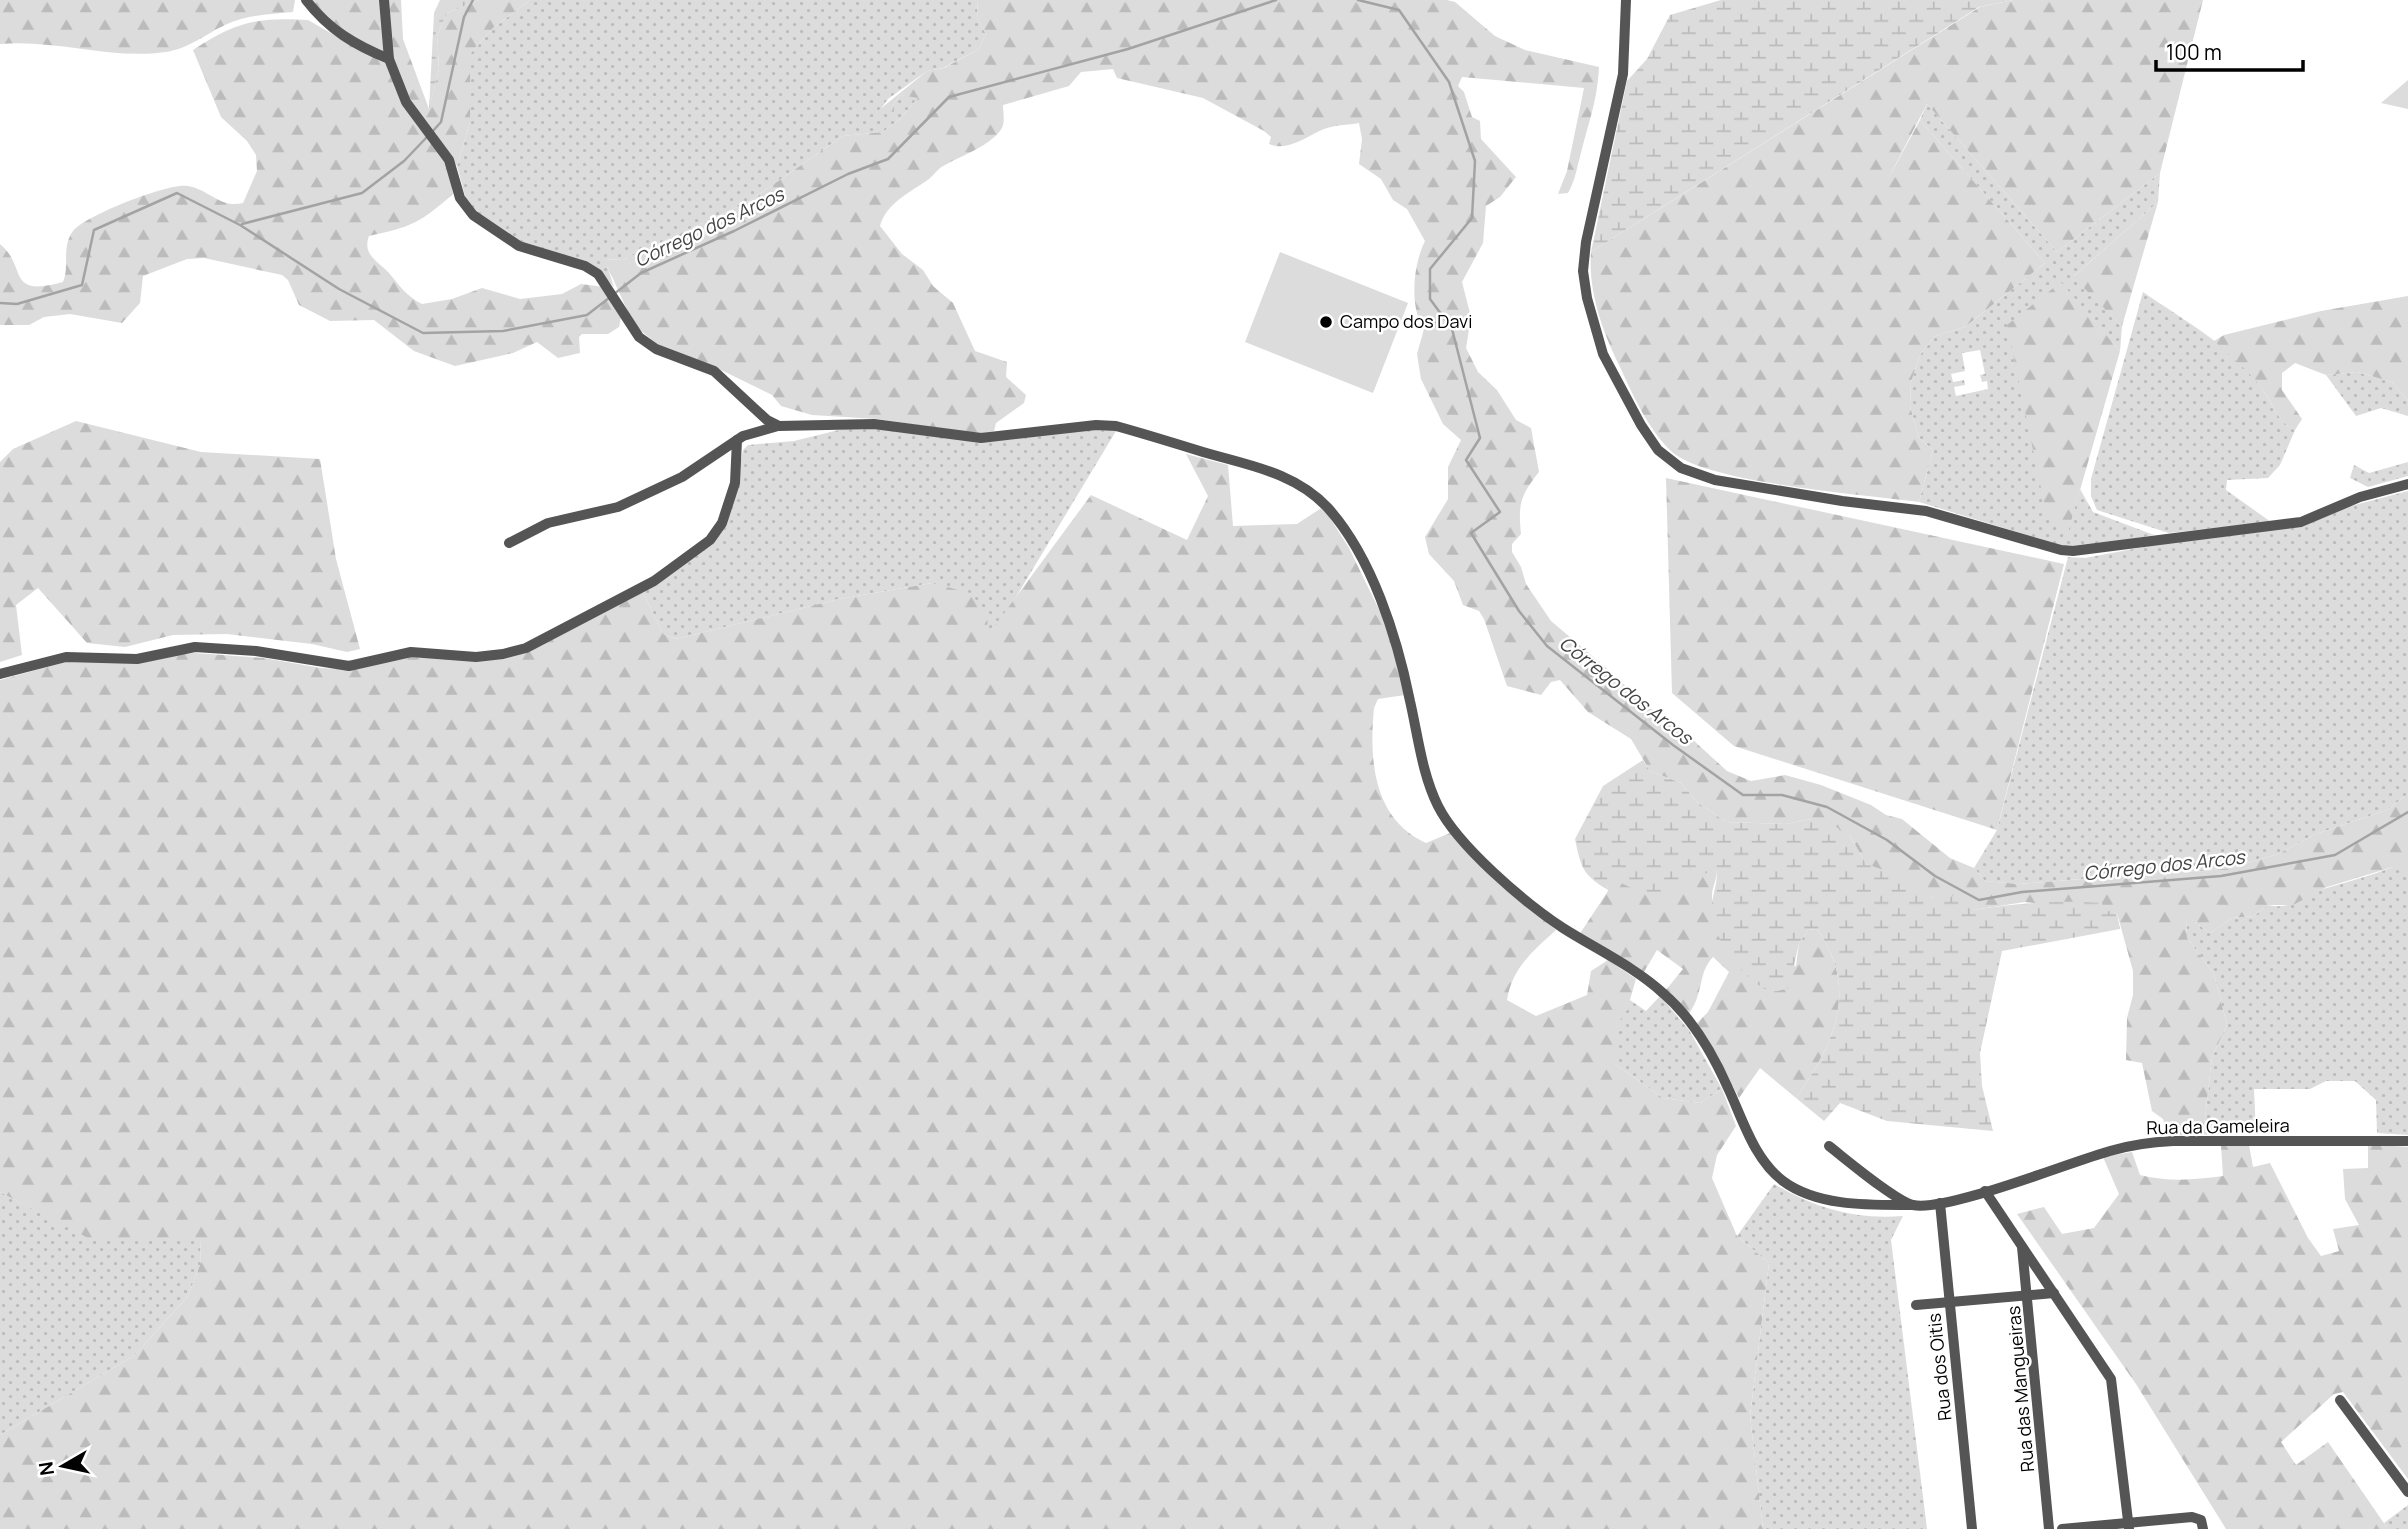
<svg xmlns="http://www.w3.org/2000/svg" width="2408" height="1529" font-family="Manrope,sans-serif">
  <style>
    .grass { fill: url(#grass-dots); fill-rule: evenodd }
    .forest { fill: url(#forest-firs) }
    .wetland { fill: url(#wetland-marsh) }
    .park { fill: #dcdcdc }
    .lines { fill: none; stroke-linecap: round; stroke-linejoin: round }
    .stream { stroke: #a3a3a3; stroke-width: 2.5 }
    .street { stroke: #555; stroke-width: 10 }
    .poi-dot { fill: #000; stroke: #fff; stroke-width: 2.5 }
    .labels { text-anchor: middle; stroke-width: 5; stroke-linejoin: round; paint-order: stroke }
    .poi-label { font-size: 18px; fill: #000; stroke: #fff; text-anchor: start }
    .street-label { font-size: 18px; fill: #000; stroke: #fff }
    .water-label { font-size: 19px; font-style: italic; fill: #444; stroke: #fff }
  </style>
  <defs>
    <pattern id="grass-dots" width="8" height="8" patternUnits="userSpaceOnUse" patternTransform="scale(1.75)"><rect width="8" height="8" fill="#dcdcdc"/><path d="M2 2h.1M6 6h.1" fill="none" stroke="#bbb" stroke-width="1.8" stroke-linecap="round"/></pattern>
    <pattern id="forest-firs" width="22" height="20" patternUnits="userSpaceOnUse" patternTransform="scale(1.75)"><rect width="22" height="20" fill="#dcdcdc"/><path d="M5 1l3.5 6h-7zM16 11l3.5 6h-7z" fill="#bbb"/></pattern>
    <pattern id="wetland-marsh" width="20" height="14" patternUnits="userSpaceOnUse" patternTransform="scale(1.75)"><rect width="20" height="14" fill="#dcdcdc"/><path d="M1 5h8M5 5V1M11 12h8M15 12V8" fill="none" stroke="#bbb"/></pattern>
  </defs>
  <rect width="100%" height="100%" fill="#fff"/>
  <g class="grass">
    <polygon points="530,0 977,0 978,20 986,34 979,49 943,68 927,71 888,99 880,110 893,105 900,95 919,97 899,120 883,132 843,136 748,202 623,260 605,259 614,287 596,268 532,248 508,236 468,207 457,166 470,122 470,54 493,28"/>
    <path d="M1927 104 2057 252 2160 173 2158 202 2074 276 2122 326 2120 351 2061 283 2068 531 2080 489 2093 512 2154 535 2083 548 2066 547 1919 502 1933 450 1919 438 1910 406 1911 382 1920 355 1935 336 1965 327 2045 263 1920 120ZM1980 350 1985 374 1980 375 1982 382 1987 381 1988 389 1956 396 1954 387 1965 385 1964 380 1953 382 1951 374 1965 371 1962 353Z"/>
    <path d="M2143 292C2182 319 2241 352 2265 393 2274 407 2279 423 2295 430L2280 465 2268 478 2227 480 2226 490 2271 522 2169 533 2097 510 2091 496V479Z"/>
    <polygon points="2357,372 2392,382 2408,401 2408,416 2381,408 2356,416 2326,375"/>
    <polygon points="855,426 981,442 1093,428 1116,431 1004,617 988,636 932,583 839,599 676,639 663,634 643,592 711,544 737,482 743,450 748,445 794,441"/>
    <polygon points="2408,462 2408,476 2368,487 2350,478 2354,465 2369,473"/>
    <polygon points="2408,491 2408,794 2387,810 2316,834 2278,854 2230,868 2195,872 2151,866 2094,878 2018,884 1985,881 1974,868 1997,830 2068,557 2085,558 2165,543 2304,526 2347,507"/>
    <path d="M2393 867H2408V1135L2377 1133 2376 1100 2355 1081H2326L2310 1089H2254L2256 1133 2188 1135 2204 1127 2212 1057 2227 1025 2214 974 2187 938 2186 920H2192L2210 933 2232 918 2254 916 2268 905C2294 911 2307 893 2330 887 2351 881 2372 875 2393 867Z"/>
    <polygon points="1660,996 1689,1030 1722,1089 1700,1103 1663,1098 1615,1064 1615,1028 1630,1000 1646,1011"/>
    <path d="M1774 1184C1815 1208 1855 1220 1903 1216L1891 1240 1927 1529H1763L1750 1416 1769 1263 1737 1236Z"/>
    <polygon points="0,1192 88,1237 201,1238 200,1265 188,1296 135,1355 0,1435"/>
    <polygon points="2408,1505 2408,1529 2388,1529 2384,1523"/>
  </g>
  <g class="forest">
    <path d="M0 0H295L293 12C270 14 246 15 225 25 204 35 190 48 166 52 111 60 56 39 0 44Z"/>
    <path d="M311 0H381L386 55C356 47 330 24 311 0Z"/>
    <polygon points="386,0 401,0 403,39 429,109 439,69 437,36 447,13 479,0 530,0 493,28 470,54 470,122 457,166 410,101 394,61"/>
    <path d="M977 0H1447L1455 2 1495 36 1525 50 1599 67C1597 104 1588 123 1580 157 1576 171 1575 181 1568 193L1558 194 1567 171 1584 88 1462 77 1458 86 1464 92 1472 117 1480 121 1481 139 1516 177 1500 197 1486 206 1483 243 1462 282 1471 317 1466 348 1478 372 1497 390 1516 420 1531 428 1539 472C1520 496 1518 504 1521 534L1512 544V552L1521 567 1526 584 1551 621 1618 678 1637 699 1681 729 1727 771 1751 781 1785 775 1821 785 1871 805 1886 815 1902 819 1950 858 1974 868 1985 881 2018 884 2094 878 2151 866 2195 872 2230 868 2278 854 2316 834 2387 810 2408 794V867H2393L2327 887 2293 905H2268L2254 916 2232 918 2210 933 2192 920H2186L2187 938 2214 974 2227 1025 2212 1057 2204 1127 2188 1135 2170 1136 2163 1119 2152 1111 2142 1063 2126 1060 2127 1018 2133 995V971L2117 913 2025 902 1973 910 1931 897 1910 883 1866 864 1850 836 1811 819 1786 824 1726 822 1697 802 1681 783 1650 771 1631 739 1588 712 1560 680 1551 682 1541 695 1507 686 1484 619 1479 611 1463 605 1454 581 1429 554 1425 537 1448 499V467L1461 440 1443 424 1421 379 1417 354 1424 329C1409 307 1413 265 1425 241L1407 209 1393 200 1381 179 1359 164 1362 139 1359 123C1348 125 1334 125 1324 129 1307 136 1288 152 1269 144L1271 137 1264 131 1203 98 1117 78 1113 69 1081 72 1069 86 1003 105C1003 113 1006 124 1000 131 987 147 963 155 945 165 938 168 935 174 929 179 911 192 886 203 880 226L902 254 923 270 933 286 953 303 975 351 1007 362 1006 377 1026 395 1024 403 996 423 994 431 980 434 877 419 812 415 781 406 772 395 715 367 658 345 639 329 628 312 604 259 623 260 748 202 843 136 883 132 899 120 918 98 900 95 893 105 894 112 879 110 927 71 944 68 979 49 986 34 978 20Z"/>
    <path d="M2013 0H2203L2160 173 2057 252 1927 104 1887 181 1920 120 2045 263 1965 327 1935 336 1920 355 1911 382 1910 406 1919 438 1933 450 1919 502C1868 495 1704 483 1671 451 1649 430 1633 396 1621 369 1603 333 1588 293 1591 252L1980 7Z"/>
    <path d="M308 20 369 55 387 60 450 170 453 194C420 223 411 227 369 236 362 255 378 261 389 273 400 286 406 296 422 304L452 299 482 288 520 299 562 294 581 284 604 287 621 317 619 327 608 334H582L579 337 580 353 558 358 537 342 513 353 455 366 414 351 374 320 330 321 299 305 288 280 282 275 204 258 187 259 143 276 140 303 122 323 70 314 44 317 29 325H0V244C28 267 5 298 63 282 70 266 61 247 73 231 84 216 170 182 188 186 208 189 221 209 243 203L257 171 256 155 247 141 221 117 193 50C235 22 257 17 308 20Z"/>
    <polygon points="2408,80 2408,109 2381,103"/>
    <polygon points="2158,202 2122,326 2073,277"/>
    <polygon points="2061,282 2120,351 2068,532 2047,517 2007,325"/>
    <path d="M2408 296V401L2392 382 2357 372 2326 375 2295 363 2282 373V390L2302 419 2295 430C2278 423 2274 406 2265 393 2252 373 2231 357 2214 341L2224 335 2321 311Z"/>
    <polygon points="76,421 201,452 320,459 336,559 360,649 347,652 312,644 227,634 173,635 125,647 87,643 38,588 16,605 22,655 0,662 0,462 13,449"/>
    <path d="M1186 454 1228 465 1233 526 1297 524 1323 507 1349 548 1385 622 1405 695 1378 699 1374 708C1369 760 1373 819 1426 843L1450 833 1556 930C1533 951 1512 968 1507 1000L1536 1016 1587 995 1591 971 1608 960 1636 979 1627 1010 1615 1028V1064L1663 1098 1700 1103 1722 1089 1736 1126 1717 1155 1712 1178 1737 1236 1769 1263 1750 1416 1763 1529H0V1435L135 1355 188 1296 200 1265 201 1239 88 1238 0 1192V680L65 662 195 653 264 658 321 668 353 670 400 656 502 658 643 592 663 634 676 639 839 599 932 583 970 593 987 613 988 635 1091 495 1187 540 1208 496Z"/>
    <polygon points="1666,478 2064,564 1997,830 1734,746 1672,693"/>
    <path d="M1717 870C1717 880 1712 887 1712 896 1711 958 1747 952 1796 966L1799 943 1808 930 1817 929C1860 989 1834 1044 1796 1098L1760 1068 1739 1098 1716 1053 1696 1024 1708 1012 1729 972 1713 957C1697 974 1705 992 1688 1015L1666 990 1683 969 1657 950 1644 972 1579 935 1608 891 1606 876Z"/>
    <path d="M2368 1144 2408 1147V1479L2343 1392 2334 1394 2281 1442 2296 1465 2328 1442 2388 1529H2226L2136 1384 2017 1214 2044 1207 2062 1234 2094 1228 2119 1194 2103 1157 2132 1152 2140 1175C2169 1182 2193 1180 2223 1176L2221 1146 2249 1145 2253 1167 2270 1163 2308 1238 2321 1256 2339 1251 2333 1229 2359 1225 2345 1199 2343 1169 2368 1168Z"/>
  </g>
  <g class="wetland">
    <polygon points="440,0 479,0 447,13 437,36 439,69 429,110 434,13"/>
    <polygon points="1721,0 2013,0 1979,7 1591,252 1627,81 1647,59 1670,15"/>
    <path d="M1643 760 1650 771 1681 783 1697 802 1726 822 1786 824 1811 819 1829 822 1850 836 1866 864 1905 877 1931 897 1947 900 1954 895 1963 898 1973 910C2017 903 2058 900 2102 903L2104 910 2117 913 2120 929 2002 951 1980 1053 1982 1086 1993 1131 1887 1121 1840 1103 1824 1121 1796 1098C1834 1044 1860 989 1817 929L1808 930 1799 943 1789 988C1784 989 1778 992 1773 991 1749 989 1715 939 1712 918 1709 900 1718 887 1717 870 1693 875 1675 892 1650 896L1607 877 1608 890C1583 875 1581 868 1575 839L1603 786Z"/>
  </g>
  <polygon class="park" points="1280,252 1408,303 1373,393 1245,342"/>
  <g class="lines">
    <g class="stream">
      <polyline points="1358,0 1399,10 1449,82 1475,161 1472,218 1430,269 1430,299 1452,329 1480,438 1466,460 1500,512 1471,533 1519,611 1547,646 1673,745 1743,795 1782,795 1827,807 1887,840 1935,876 1979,900 2022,892 2221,876 2335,855 2408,812"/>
      <polyline points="432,132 441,122 464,17 473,0"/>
      <polyline points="242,224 362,193 404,161 427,137"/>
      <polyline points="614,294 641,273 734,231 848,174 888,159 949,97 1128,49 1276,0"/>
      <polyline points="0,303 17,304 82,285 94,230 177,193 240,225 339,289 423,333 503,331 587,315 609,298"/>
    </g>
    <g class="street">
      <path d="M306 0C329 30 355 45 389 59L406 102 449 160 460 198 473 215 519 246 585 266 598 274 639 337 656 349 714 371 767 420 779 426 874 424 981 438 1096 425 1116 426C1145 434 1174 443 1203 452 1247 465 1295 472 1328 508 1372 557 1397 637 1410 701 1418 736 1422 774 1438 806 1458 846 1525 903 1563 928 1596 949 1635 967 1664 994 1693 1019 1713 1054 1728 1088 1743 1120 1754 1159 1783 1181 1818 1207 1871 1205 1912 1205"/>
      <polyline points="384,0 389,59"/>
      <polyline points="1626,0 1623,74 1586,242 1583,271 1587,298 1603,354 1641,425 1658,450 1681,468 1715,480 1842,501 1926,511 2061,550 2073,551 2301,522 2360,497 2408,484"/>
      <polyline points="509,543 548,523 618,507 682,477 743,436 778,426"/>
      <polyline points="0,674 66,657 137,659 195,647 256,651 349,666 411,652 476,657 503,654 526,648 654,581 710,540 722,523 735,483 737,440"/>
      <path d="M1829 1146C1847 1160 1894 1200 1913 1205 1947 1212 2070 1162 2110 1151 2130 1145 2152 1142 2173 1141H2408"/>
      <polyline points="1985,1191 2111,1379 2129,1529"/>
      <polyline points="1940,1203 1972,1529"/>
      <polyline points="2022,1247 2049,1529"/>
      <polyline points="1916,1305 2054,1293"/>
      <polyline points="2340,1400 2408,1492"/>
      <polyline points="2062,1529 2192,1517 2201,1520 2203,1529"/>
    </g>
  </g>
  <circle class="poi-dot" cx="1326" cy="322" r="7"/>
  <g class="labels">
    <g class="poi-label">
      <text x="1340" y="328">Campo dos Davi</text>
    </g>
    <g class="street-label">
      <text transform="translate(2218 1127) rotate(-1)" y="6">Rua da Gameleira</text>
      <text transform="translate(1940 1367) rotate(-96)" y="6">Rua dos Oitis</text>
      <text transform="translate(2021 1389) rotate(-95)" y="6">Rua das Mangueiras</text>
    </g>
    <g class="water-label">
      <text transform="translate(709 227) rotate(-25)" y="7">Córrego dos Arcos</text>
      <text transform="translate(1626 690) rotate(38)" y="7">Córrego dos Arcos</text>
      <text transform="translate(2164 865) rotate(-6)" y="7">Córrego dos Arcos</text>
    </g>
  </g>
  <g transform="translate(63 1466) rotate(261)" stroke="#ffffff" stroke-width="5" paint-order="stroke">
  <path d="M0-5L12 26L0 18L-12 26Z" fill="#000000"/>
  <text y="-10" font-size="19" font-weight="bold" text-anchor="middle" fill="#000000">N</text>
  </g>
  <path d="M2156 60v10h147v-10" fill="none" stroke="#000000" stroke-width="3.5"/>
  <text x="2166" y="60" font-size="21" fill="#000000" stroke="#ffffff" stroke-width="5" paint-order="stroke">100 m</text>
</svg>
